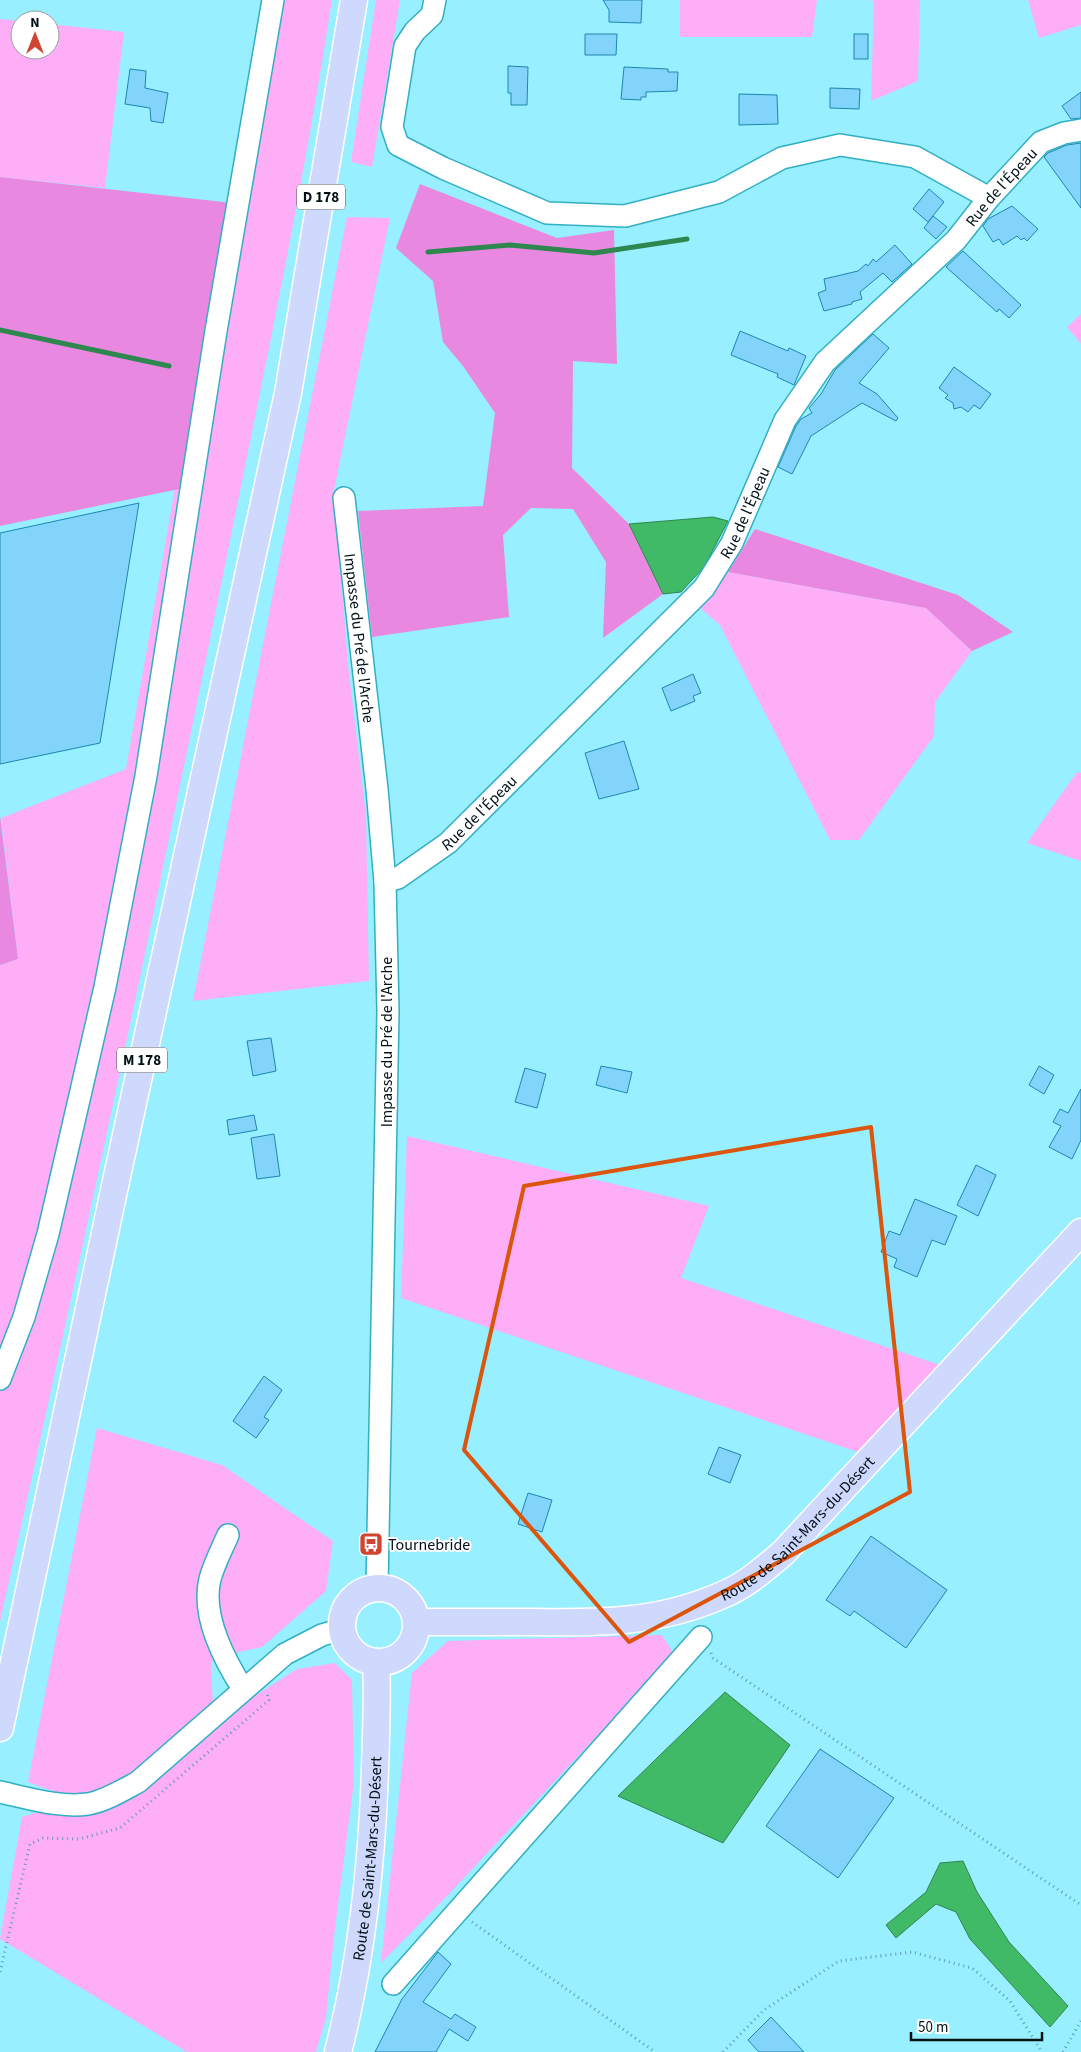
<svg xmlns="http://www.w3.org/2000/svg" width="1081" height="2052" font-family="'Source Sans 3',sans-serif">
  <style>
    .green { fill: #feaef6 }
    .forest { fill: #e988e0 }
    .water { fill: #40ba67; stroke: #2d874e }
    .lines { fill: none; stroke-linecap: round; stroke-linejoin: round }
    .stream { stroke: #2d874e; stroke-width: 5 }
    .building { fill: #83d4fb; stroke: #1e86b0 }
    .minor-casing { stroke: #32afc3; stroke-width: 24 }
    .major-casing { stroke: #fff; stroke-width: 29 }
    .path { stroke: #609eaa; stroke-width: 3; stroke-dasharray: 1 4; stroke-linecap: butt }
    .minor { stroke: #fff; stroke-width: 21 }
    .major { stroke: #ced9fd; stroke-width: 26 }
    .marked { fill: none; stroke: #dc550c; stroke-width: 4; stroke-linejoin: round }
    .labels { text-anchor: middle; stroke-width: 4; stroke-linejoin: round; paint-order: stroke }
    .shield { fill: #fff; stroke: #4c585b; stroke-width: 1 }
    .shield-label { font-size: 15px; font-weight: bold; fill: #001115 }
    .street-label { font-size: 16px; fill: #001115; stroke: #fff }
    .poi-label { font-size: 16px; fill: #001115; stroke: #fff; text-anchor: start }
  </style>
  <rect width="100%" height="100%" fill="#97efff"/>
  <g class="green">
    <path d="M261 0H332C302 195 261 387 222 580 152 928 77 1275 0 1622V965L18 959 1 818 126 769 175 488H184L254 52Z"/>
    <polygon points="376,0 400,0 372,167 351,162"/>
    <polygon points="680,0 817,0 812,37 680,37"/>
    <polygon points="869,0 920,0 918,81 871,101 874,1"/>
    <polygon points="1028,0 1081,0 1081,25 1039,38"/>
    <polygon points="0,19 20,21 20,50 50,50 50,24 124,32 105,188 0,177"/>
    <polygon points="347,217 390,218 334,490 348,665 366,816 369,981 193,1001"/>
    <polygon points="1081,314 1081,344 1067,327"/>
    <polygon points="728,572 926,608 972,651 935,702 934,736 859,840 830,840 720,625 699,607"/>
    <polygon points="1077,772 1081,773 1081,861 1027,843"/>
    <polygon points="407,1136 709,1206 681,1278 940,1365 861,1453 401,1298"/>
    <path d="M97 1428 222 1465 333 1541 326 1591 262 1647 235 1653 211 1662 213 1704C180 1734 131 1791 83 1794 63 1796 46 1789 28 1782Z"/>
    <polygon points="662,1635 674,1654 447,1896 381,1963 412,1673 448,1641"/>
    <polygon points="335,1663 352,1680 354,1782 334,1936 326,2018 316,2052 187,2052 0,1939 22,1817 42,1811 68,1815 297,1669"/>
  </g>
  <g class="forest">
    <polygon points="0,177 232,203 184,488 0,526"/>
    <polygon points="420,184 557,238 614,230 617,364 573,361 572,468 629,524 663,594 603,638 606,562 573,509 531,508 503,535 509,617 372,637 358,511 483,506 495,413 463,366 443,342 433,281 396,248"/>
    <polygon points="755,529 958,595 1013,632 972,651 926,608 728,572"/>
    <polygon points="0,816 18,959 0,965"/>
  </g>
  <g class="water">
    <polygon points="713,517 728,521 704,567 681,592 663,594 629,524"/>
    <polygon points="725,1692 790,1745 723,1843 618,1796"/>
    <polygon points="963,1861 977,1892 1009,1942 1068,2006 1050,2027 970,1939 956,1912 936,1904 896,1938 886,1925 926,1892 940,1863"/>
  </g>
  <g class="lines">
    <g class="stream">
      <polyline points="428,252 510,245 594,253 687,239"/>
      <polyline points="0,330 169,366"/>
    </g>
  </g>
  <g class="building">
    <polygon points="603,0 642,0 641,23 609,22 609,10"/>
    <polygon points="585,34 617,34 616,55 585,55"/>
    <rect x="854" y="34" width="14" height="25"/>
    <polygon points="508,66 528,67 527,105 511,105 511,93 508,93"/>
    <polygon points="624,67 668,69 668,72 678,72 677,91 646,92 646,97 641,97 641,100 621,99"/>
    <polygon points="130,69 146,71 145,88 168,93 163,123 151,121 150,108 125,104"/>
    <polygon points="830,88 860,89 859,109 830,108"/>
    <polygon points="1081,92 1081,118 1071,119 1062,106"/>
    <polygon points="739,94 777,95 778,124 739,125"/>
    <polygon points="1081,143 1081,208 1044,157 1048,153 1067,145"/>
    <polygon points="929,189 944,202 928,222 913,209"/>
    <polygon points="1012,206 1038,229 1027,241 1024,238 1021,240 1017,236 1003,245 999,239 993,242 983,226 988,219"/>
    <polygon points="933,216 947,227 936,239 924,228"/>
    <polygon points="895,245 912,264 892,282 883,273 860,292 862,299 852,302 852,304 824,311 818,293 826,290 824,279 858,271 866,264 868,266 873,259 876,262"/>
    <polygon points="963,251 1021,305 1009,318 999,309 997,312 946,267"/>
    <polygon points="740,331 788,351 789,348 806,356 794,385 777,377 778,374 731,355"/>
    <polygon points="873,334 889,348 859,383 877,394 898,418 896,421 862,403 811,436 792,474 778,467 796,426 801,419 812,413 809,408 821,394 835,370"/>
    <polygon points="954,367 991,394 980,409 974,405 968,412 961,407 954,409 953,403 945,398 948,395 939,388"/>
    <polygon points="139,503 100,743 0,764 0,533"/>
    <polygon points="693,674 701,693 693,696 695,701 671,711 662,688"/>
    <polygon points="624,741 639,789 599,799 585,753"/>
    <polygon points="271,1038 276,1071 253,1076 247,1041"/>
    <polygon points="601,1066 632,1072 627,1093 596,1085"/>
    <polygon points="1039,1066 1054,1075 1044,1094 1029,1085"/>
    <polygon points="525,1068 546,1074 537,1108 515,1102"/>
    <polygon points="1081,1089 1081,1140 1072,1159 1049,1147 1061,1126 1053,1122 1060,1109 1068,1113"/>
    <polygon points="254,1115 257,1130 229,1135 227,1120"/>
    <polygon points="274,1134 280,1176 257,1179 251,1138"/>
    <polygon points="976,1165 996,1175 978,1216 957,1205"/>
    <polygon points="915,1199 957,1216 945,1245 932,1240 917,1277 894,1267 897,1259 881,1252 889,1231 900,1235"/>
    <polygon points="264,1376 282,1390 264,1417 269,1420 256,1438 233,1421"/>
    <polygon points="719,1447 741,1455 730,1483 708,1474"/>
    <polygon points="528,1493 552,1500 542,1532 518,1524"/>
    <polygon points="871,1536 947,1590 906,1648 854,1611 850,1616 826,1600"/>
    <polygon points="820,1749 894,1798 838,1878 766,1826"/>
    <polygon points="438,1952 451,1964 423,2002 451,2019 455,2014 476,2027 468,2041 449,2029 436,2052 375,2052 402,1999"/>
    <polygon points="771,2017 804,2052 759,2052 748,2040"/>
  </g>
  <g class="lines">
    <g class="minor-casing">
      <g id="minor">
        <polyline points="435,0 432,15 415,31 405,46 392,127 398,145 443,168 547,213 625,216 719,192 782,158 840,145 915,157 989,198"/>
        <path id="s1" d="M344 498 377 789 385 882 388 1011 377 1588"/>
        <path id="s2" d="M385 882 398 878 448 843 704 588 732 543 785 420 825 362 956 240 989 198 1041 142 1064 133 1081 130"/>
        <polyline points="0,1379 24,1317 48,1234 105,987 146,776 216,331 273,0"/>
        <path d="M228 1535C222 1549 214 1564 210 1579 201 1616 224 1659 243 1689"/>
        <path d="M0 1792C28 1798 59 1808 88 1804 105 1801 123 1790 138 1782L285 1654 322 1635 342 1629"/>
        <polyline points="393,1984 701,1637"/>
      </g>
    </g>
    <g class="major-casing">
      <g id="major">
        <circle cx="379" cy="1625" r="37"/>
        <path id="s3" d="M417 1622C456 1622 495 1622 534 1622 600 1623 658 1623 720 1596 744 1587 763 1570 783 1553L1081 1232"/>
        <polyline points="0,1728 116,1181 288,393 354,0"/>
        <path id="s4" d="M338 2052C362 1959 372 1865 375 1769 376 1733 378 1698 376 1662"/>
      </g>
    </g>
    <g class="path">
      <polyline points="711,1653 713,1658 1081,1905"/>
      <polyline points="472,1922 655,2052"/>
      <polyline points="0,1972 30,1844 43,1838 79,1839 120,1828 269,1700 267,1693"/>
      <polyline points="723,2052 764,2010 839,1961 912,1952 972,1968 1010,2001 1042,2052"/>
      <polyline points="1063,2052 1081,2021"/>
    </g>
    <use href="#minor" class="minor"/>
    <use href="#major" class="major"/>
  </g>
  <path class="marked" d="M871 1127 910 1492 629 1642 464 1450 524 1186Z"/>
  <defs>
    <g id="bus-square" transform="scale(1.25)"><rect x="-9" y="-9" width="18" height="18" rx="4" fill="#d04432" stroke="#fff"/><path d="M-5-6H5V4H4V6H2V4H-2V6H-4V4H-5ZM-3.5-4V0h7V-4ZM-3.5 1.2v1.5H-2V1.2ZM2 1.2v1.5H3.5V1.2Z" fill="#fff"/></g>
  </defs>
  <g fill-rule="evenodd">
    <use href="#bus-square" x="371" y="1544"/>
  </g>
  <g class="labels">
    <g class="shield">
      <rect x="297" y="184.5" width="48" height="25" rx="4"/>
      <rect x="117" y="1047.5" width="50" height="25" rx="4"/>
    </g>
    <g class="shield-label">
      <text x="321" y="202">D 178</text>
      <text x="142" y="1065">M 178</text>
    </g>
    <g class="street-label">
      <text dy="6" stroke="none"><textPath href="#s2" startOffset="942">Rue de l'Épeau</textPath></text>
      <text dy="6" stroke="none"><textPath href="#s2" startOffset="522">Rue de l'Épeau</textPath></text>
      <text dy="6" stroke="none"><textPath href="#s1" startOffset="141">Impasse du Pré de l'Arche</textPath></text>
      <text dy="6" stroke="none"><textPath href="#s2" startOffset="118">Rue de l'Épeau</textPath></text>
      <text transform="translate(386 1042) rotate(-90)" y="6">Impasse du Pré de l'Arche</text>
      <text dy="6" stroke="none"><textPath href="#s3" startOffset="410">Route de Saint-Mars-du-Désert</textPath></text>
      <text dy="6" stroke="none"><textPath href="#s4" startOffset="196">Route de Saint-Mars-du-Désert</textPath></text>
    </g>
    <g class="poi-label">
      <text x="388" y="1550">Tournebride</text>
    </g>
  </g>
  <g transform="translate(35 35)"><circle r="24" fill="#ffffff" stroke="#99a0a1"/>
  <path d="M0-4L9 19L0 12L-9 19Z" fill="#d04432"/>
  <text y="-8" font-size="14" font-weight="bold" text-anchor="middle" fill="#001115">N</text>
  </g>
  <path d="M911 2032v8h131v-8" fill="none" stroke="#001115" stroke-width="2.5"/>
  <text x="918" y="2032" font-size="15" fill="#001115" stroke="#ffffff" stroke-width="4" paint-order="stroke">50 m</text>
</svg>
